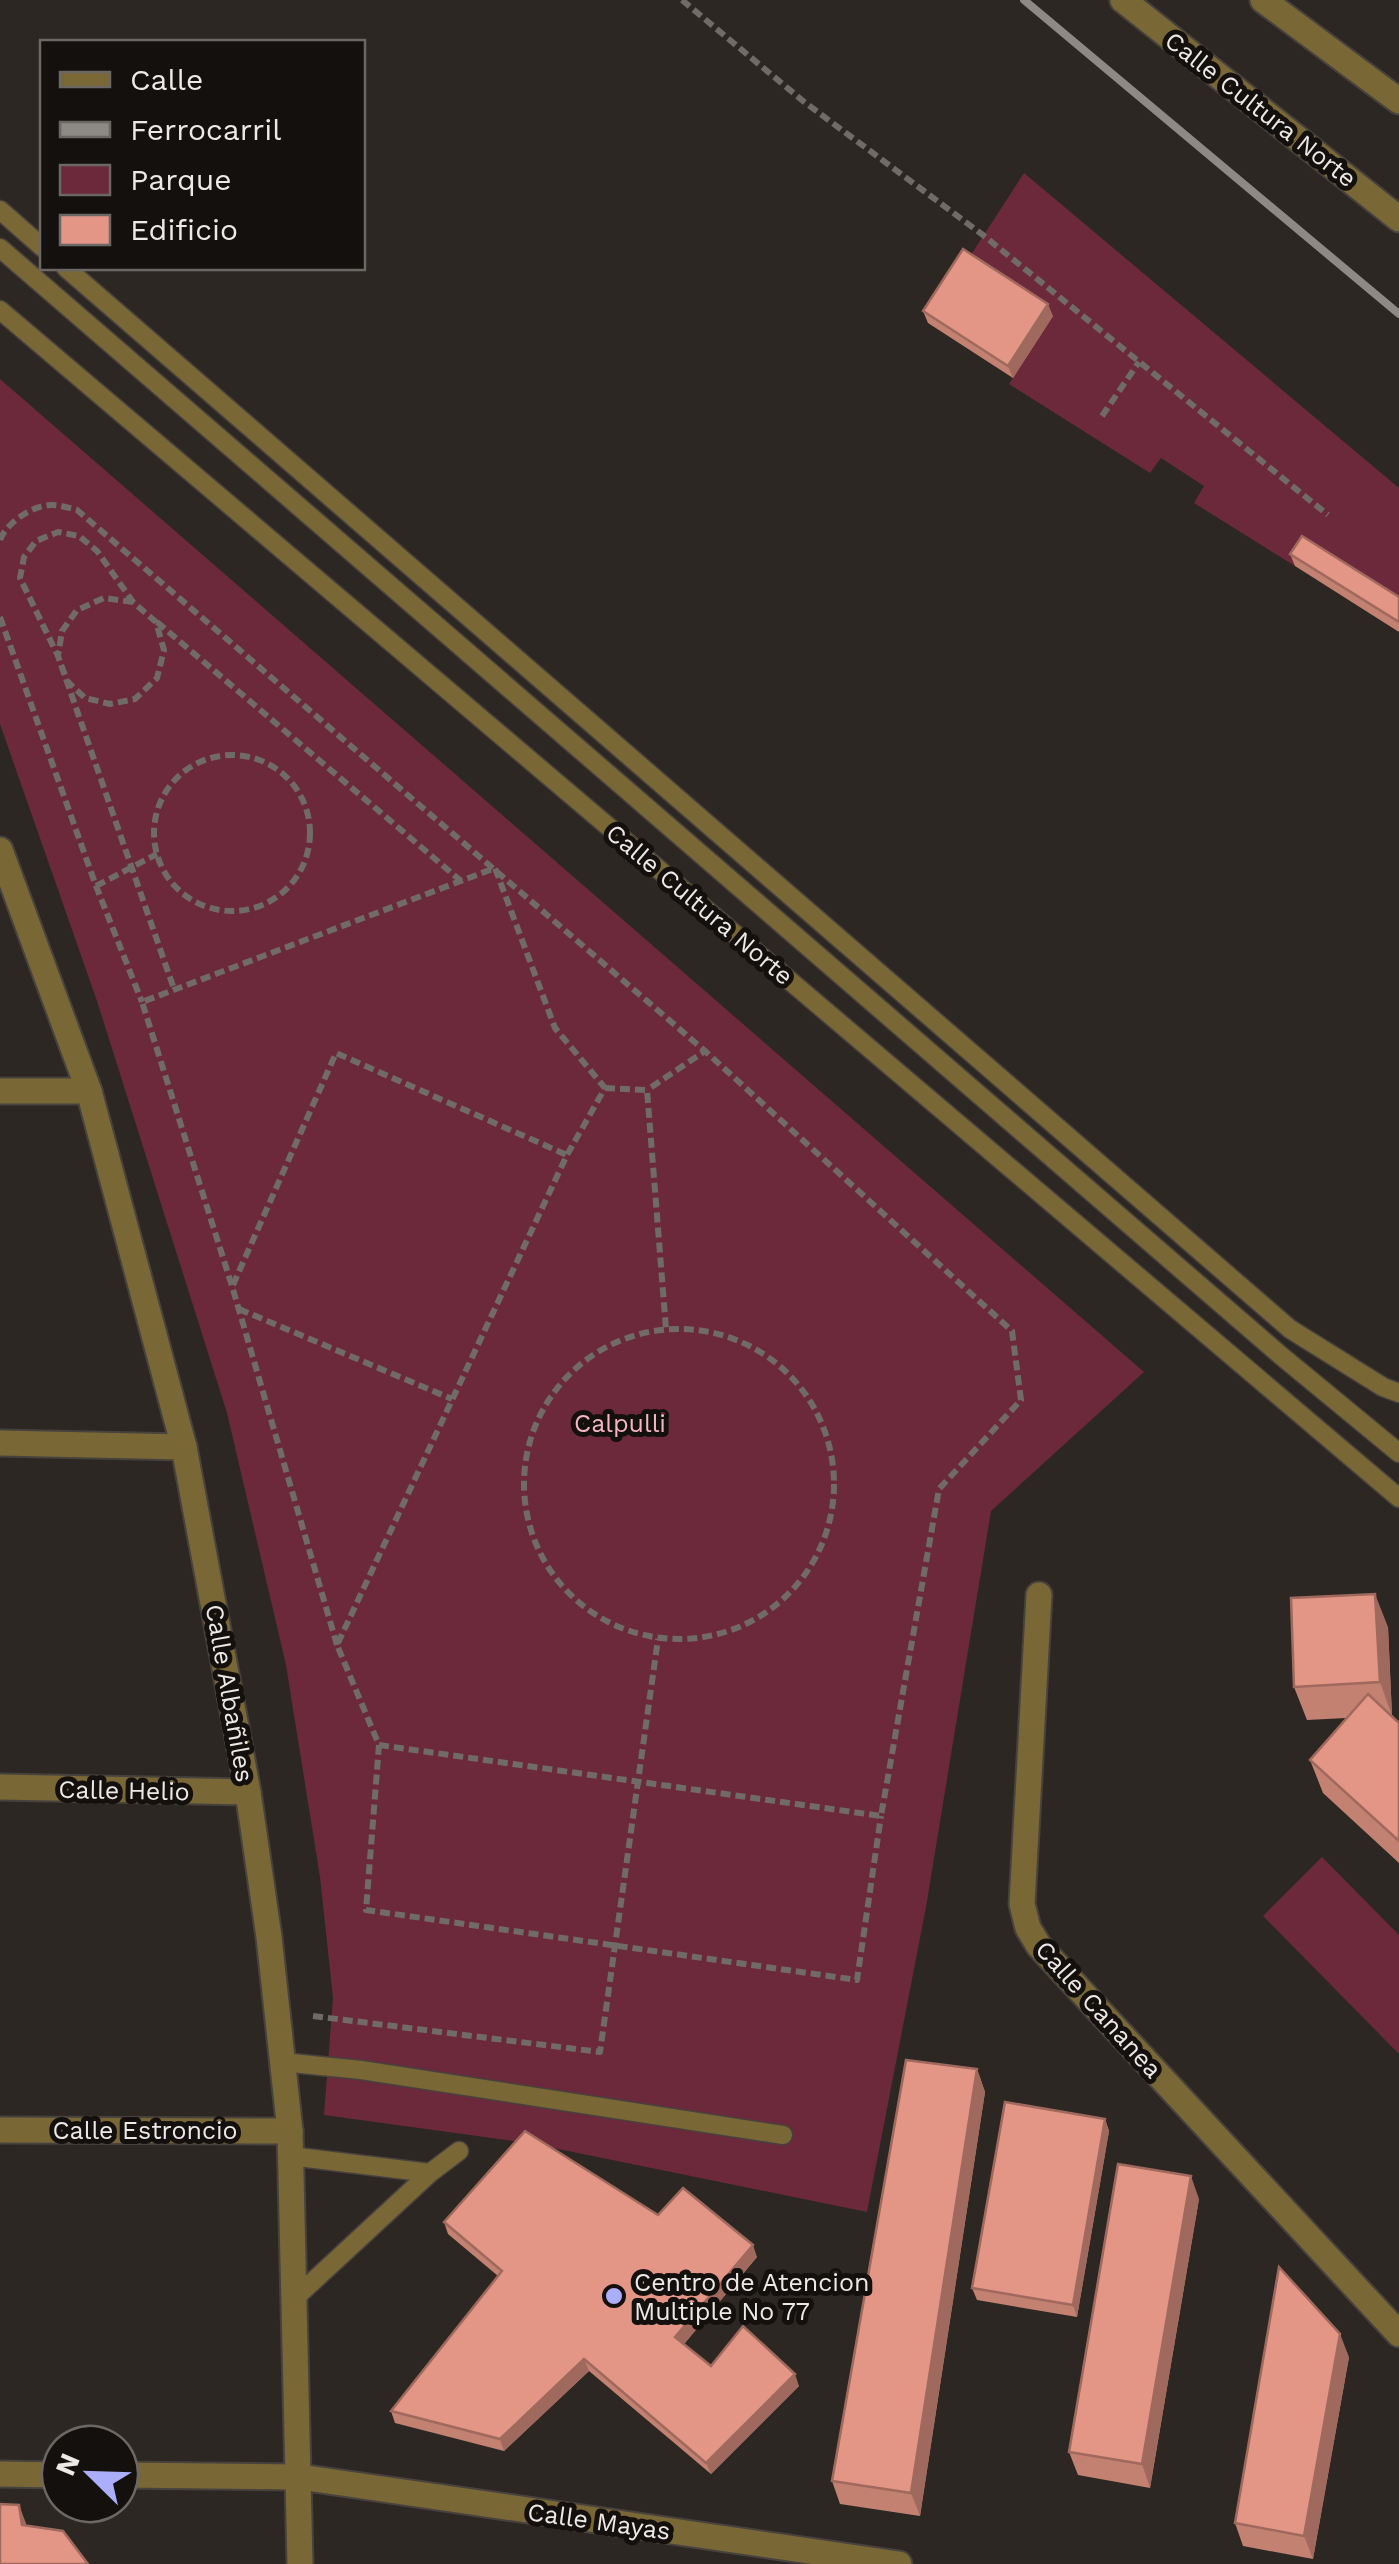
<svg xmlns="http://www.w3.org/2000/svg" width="1399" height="2564" font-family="'Work Sans',sans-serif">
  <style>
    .green { fill: #6c293c }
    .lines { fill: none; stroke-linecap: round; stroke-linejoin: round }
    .service-casing { stroke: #47423d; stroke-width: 21 }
    .minor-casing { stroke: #47423d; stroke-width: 29 }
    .path { stroke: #706b67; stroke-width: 6; stroke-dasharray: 10 5; stroke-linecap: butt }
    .service { stroke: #7a6736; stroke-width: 18 }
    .minor { stroke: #7a6736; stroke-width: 25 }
    .rail { stroke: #8d8985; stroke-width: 8 }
    .wall { fill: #c38172 }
    .shaded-wall { fill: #9f695d }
    .building { fill: #e39685; stroke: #9f695d; stroke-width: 2.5 }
    .poi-dot { fill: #abaffb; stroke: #13100e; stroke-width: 4 }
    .labels { text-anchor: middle; stroke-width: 10; stroke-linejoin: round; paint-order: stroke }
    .street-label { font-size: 25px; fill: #ede9e6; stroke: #13100e }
    .park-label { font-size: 25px; fill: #f5b5c2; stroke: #13100e }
    .poi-label { font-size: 25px; fill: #ede9e6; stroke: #13100e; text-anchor: start }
  </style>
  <rect width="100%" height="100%" fill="#2c2722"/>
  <g class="green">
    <polygon points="1024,173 1399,488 1399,606 1306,549 1295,566 1194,503 1204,486 1161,458 1150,473 1009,384 1052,316 967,261"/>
    <polygon points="0,379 1144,1372 991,1511 926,1907 867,2212 529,2143 324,2115 333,1998 320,1877 286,1665 227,1413 97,1001 0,724"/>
    <polygon points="1322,1857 1399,1935 1399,2054 1263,1916"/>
  </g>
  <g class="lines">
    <g class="service-casing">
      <g id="service">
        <polyline points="0,210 42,247"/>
        <polyline points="0,248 1279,1354 1399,1453"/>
        <polyline points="66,268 1290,1329 1383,1387 1399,1393"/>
        <polyline points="0,310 1399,1498"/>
        <polyline points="282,2062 361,2070 783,2135"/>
        <polyline points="290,2156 430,2173"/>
        <polyline points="295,2298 430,2173 459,2151"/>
      </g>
    </g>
    <g class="minor-casing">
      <g id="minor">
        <polyline points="1123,0 1399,219"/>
        <polyline points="1263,0 1399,101"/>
        <polyline points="0,850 89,1091 184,1447 248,1792 269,1937 290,2131 300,2564"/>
        <polyline points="0,1091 89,1091"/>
        <polyline points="0,1443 184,1447"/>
        <polyline points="1039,1595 1022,1904 1028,1928 1039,1946 1399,2334"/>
        <polyline points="0,1787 248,1792"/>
        <polyline points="0,2130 290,2131"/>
        <polyline points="0,2474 60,2475"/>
        <polyline points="120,2475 300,2477 899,2564"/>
      </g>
    </g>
    <g class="path">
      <polyline points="682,0 803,101 983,235 1328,515"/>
      <polyline points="1102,416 1139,362"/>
      <path d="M0 540C7 522 33 505 52 505 60 505 69 508 77 510L705 1051"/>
      <polyline points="133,602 104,598 77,610 62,631 58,656 67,681 85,698 110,704 135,699 157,678 164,650 156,622 133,602 97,551 79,536 58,532 36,541 24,557 20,578 58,656 174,989"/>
      <polyline points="0,617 96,886 142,1002"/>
      <polyline points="157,622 461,881"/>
      <circle cx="232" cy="833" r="78"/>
      <polyline points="96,886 157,854"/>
      <polyline points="605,1088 647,1090 666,1329"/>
      <polyline points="233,1285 336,1053 567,1155"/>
      <polyline points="239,1309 452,1399"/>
      <circle cx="679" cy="1484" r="155"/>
      <polyline points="337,1645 232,1286 142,1002 495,868 555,1028 605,1088 567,1155 337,1645 379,1745 366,1910 857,1980 881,1816"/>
      <polyline points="379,1745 881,1816 939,1489 1021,1400 1012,1331 705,1051 647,1090"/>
      <polyline points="313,2016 600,2052 658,1639"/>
    </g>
    <use href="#service" class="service"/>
    <use href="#minor" class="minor"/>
    <polyline class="rail" points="1024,0 1399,314"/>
  </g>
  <g class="wall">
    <polygon points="923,311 1053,316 1013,378 928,323"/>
    <polygon points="1290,554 1399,597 1399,632 1295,566"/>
    <polygon points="1388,1627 1392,1716 1399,1723 1399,1863 1323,1793 1310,1760 1346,1718 1307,1720 1294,1687"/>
    <polygon points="977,2069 985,2092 920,2516 840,2504 832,2481"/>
    <polygon points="1105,2119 1109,2131 1077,2317 977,2300 972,2288"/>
    <polygon points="1199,2199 1150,2488 1078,2475 1069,2452"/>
    <polygon points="658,2215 757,2257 684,2344 711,2366 799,2386 711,2474 589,2371 504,2451 395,2423 391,2411 498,2276 448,2234 444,2222"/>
    <polygon points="1349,2357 1313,2559 1243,2546 1235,2523"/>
  </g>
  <g class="shaded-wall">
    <polygon points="1048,304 1053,316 1013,378 1008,366"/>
    <polygon points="1375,1594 1388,1627 1392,1716 1380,1682"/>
    <polygon points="977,2069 985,2092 920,2516 911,2493"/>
    <polygon points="1105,2119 1109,2131 1077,2317 1073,2305"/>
    <polygon points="1191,2176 1199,2199 1150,2488 1142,2464"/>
    <polygon points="753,2245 757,2257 680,2349 675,2337"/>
    <polygon points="1340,2334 1349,2357 1313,2559 1304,2536"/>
    <polygon points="584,2359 589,2371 504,2451 500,2439"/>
    <polygon points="795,2374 799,2386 711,2474 706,2463"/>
    <polygon points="19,2505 32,2539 22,2525"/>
  </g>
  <g class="building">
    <polygon points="963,249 1048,304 1008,366 923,311"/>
    <polygon points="1302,536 1399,597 1399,622 1290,554"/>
    <polygon points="1375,1594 1380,1682 1294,1687 1291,1598"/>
    <polygon points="1368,1694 1399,1723 1399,1841 1310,1760"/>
    <polygon points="906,2060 977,2069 911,2493 832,2481"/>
    <polygon points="1005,2102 1105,2119 1073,2305 972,2288"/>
    <polygon points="525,2131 658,2215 683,2188 753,2245 675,2337 711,2366 743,2326 795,2374 706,2463 584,2359 500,2439 391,2411 502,2271 444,2222"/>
    <polygon points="1118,2164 1191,2176 1142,2464 1069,2452"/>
    <polygon points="1279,2267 1340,2334 1304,2536 1235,2523"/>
    <polygon points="0,2504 19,2505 22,2525 63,2531 88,2564 0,2564"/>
  </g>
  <circle class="poi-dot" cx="614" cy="2296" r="10"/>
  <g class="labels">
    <g class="street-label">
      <text transform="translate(1261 109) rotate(38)" y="9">Calle Cultura Norte</text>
      <text transform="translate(700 904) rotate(40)" y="9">Calle Cultura Norte</text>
      <text transform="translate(230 1693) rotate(80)" y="9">Calle Albañiles</text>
      <text transform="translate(124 1790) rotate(1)" y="9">Calle Helio</text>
      <text transform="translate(1099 2009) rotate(48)" y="9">Calle Cananea</text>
      <text x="145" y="2139">Calle Estroncio</text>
      <text transform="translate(599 2521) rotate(8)" y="9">Calle Mayas</text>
    </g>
    <g class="park-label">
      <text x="620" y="1432">Calpulli</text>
    </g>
    <g class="poi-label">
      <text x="634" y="2291">Centro de Atencion<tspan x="634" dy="29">Multiple No 77</tspan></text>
    </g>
  </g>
  <rect x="40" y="40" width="325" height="230" fill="#13100e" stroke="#6a6764" stroke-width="2.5"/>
  <rect x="60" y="72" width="50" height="15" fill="#7a6736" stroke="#6a6764" stroke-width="2.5"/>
  <text x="130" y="90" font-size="30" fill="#ede9e6">Calle</text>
  <rect x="60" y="122" width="50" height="15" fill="#8d8985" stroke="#6a6764" stroke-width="2.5"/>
  <text x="130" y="140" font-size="30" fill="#ede9e6">Ferrocarril</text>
  <rect x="60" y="165" width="50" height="30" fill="#6c293c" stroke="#6a6764" stroke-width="2.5"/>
  <text x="130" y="190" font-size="30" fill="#ede9e6">Parque</text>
  <rect x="60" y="215" width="50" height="30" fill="#e39685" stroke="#6a6764" stroke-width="2.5"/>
  <text x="130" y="240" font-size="30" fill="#ede9e6">Edificio</text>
  <g transform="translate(90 2474) rotate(293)"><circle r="48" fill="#13100e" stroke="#6a6764" stroke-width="2.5"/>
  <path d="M0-8L18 38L0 25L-18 38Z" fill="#abaffb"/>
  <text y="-15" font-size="28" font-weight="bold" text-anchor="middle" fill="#ede9e6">N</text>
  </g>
</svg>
